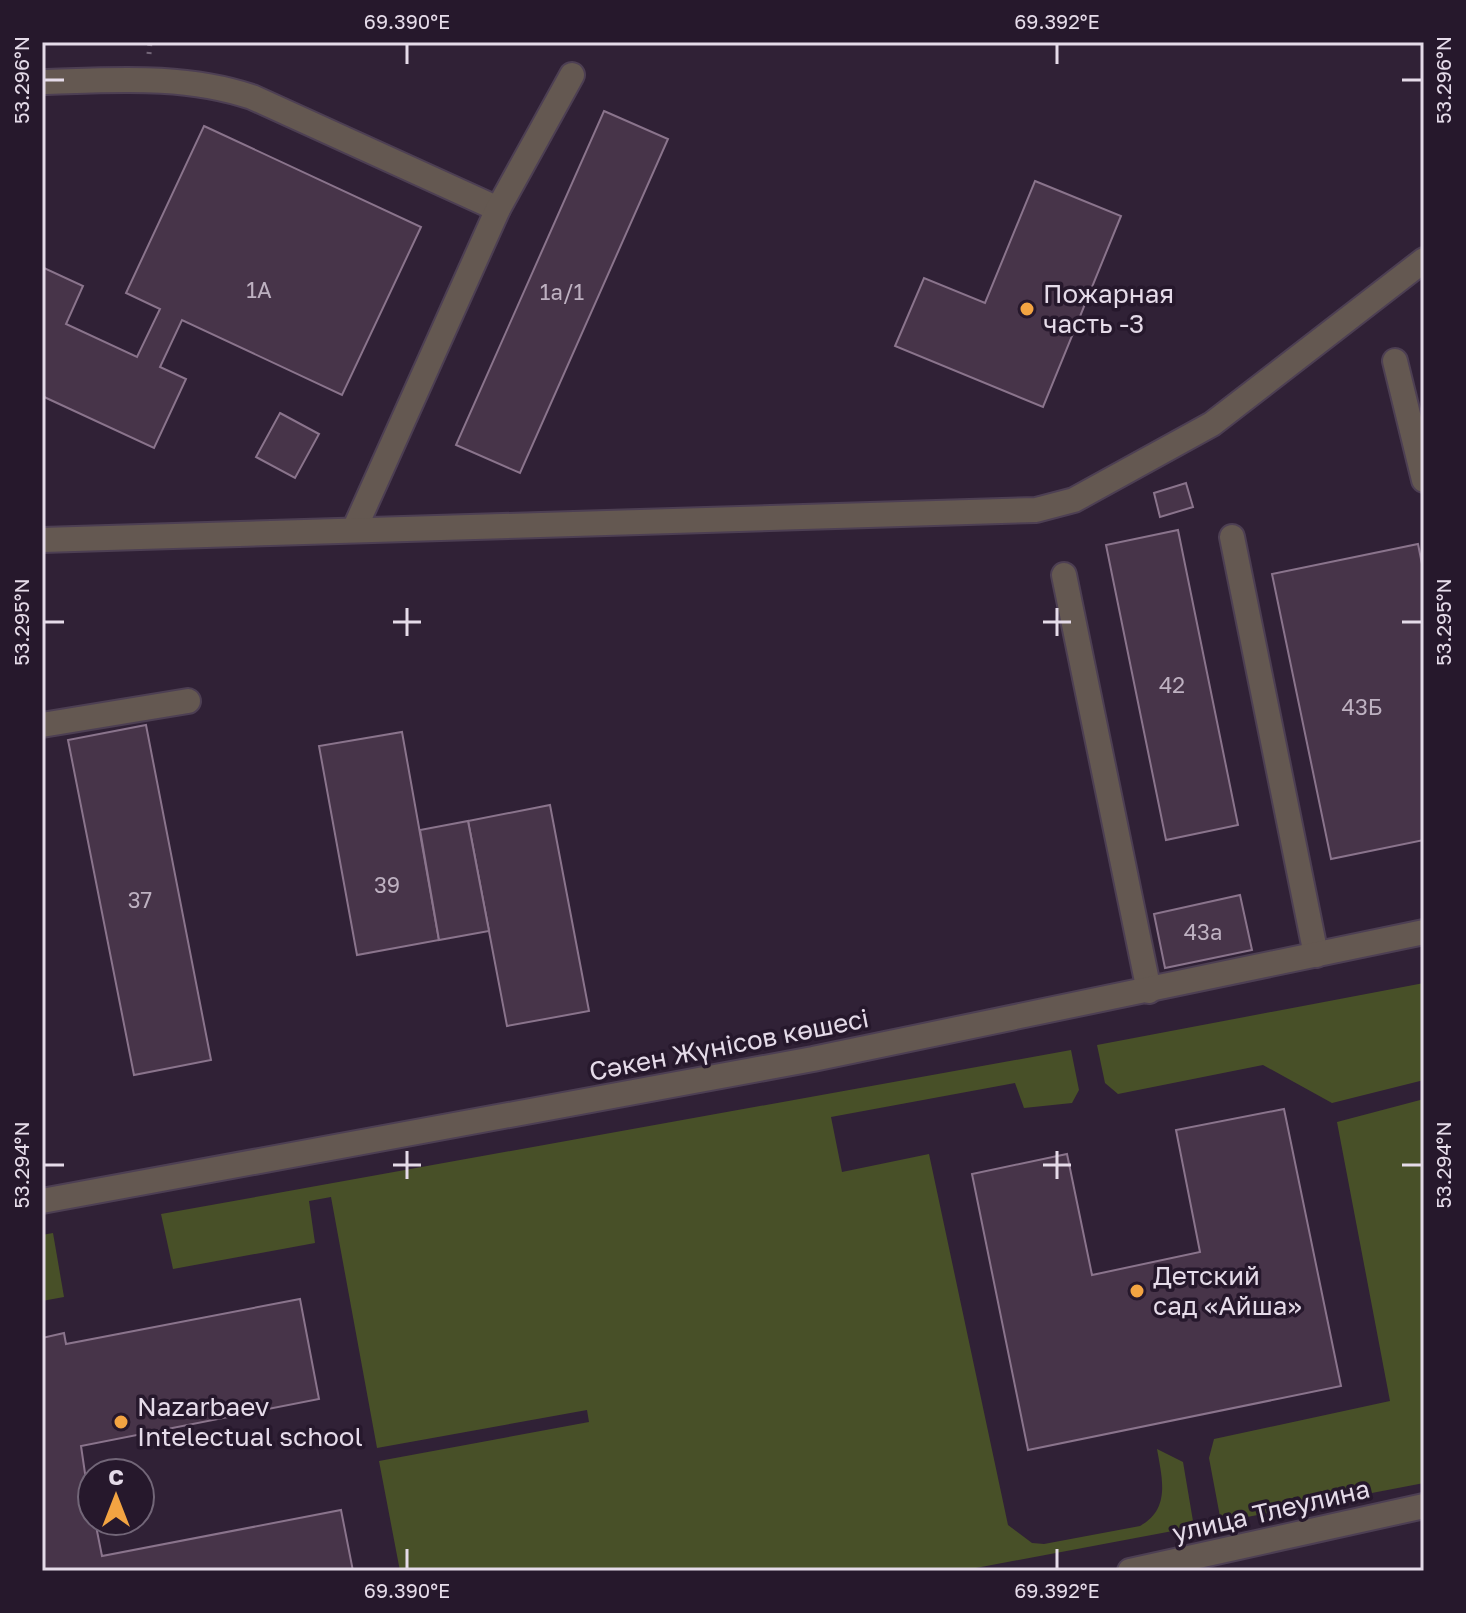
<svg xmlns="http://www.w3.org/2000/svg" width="1466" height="1613" font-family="'Golos Text',sans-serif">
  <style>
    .green { fill: #485028 }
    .building { fill: #473449; stroke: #8a748c; stroke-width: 2 }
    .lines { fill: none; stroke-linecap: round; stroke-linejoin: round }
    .minor-casing { stroke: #4d3f53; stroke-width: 28 }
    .path { stroke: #736678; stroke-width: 5; stroke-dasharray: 2 6; stroke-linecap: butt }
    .minor { stroke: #645851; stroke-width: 24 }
    .ticks { fill: none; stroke: #e5dbe9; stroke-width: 3 }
    .poi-dot { fill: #f3a442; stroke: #26182c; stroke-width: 3 }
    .labels { text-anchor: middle; stroke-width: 7; stroke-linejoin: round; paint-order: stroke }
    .number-label { font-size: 22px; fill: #beb1c1 }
    .poi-label { font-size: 26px; fill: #e5dbe9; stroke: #26182c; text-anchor: start }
    .street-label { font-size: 26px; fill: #e5dbe9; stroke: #26182c }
    .neatline { fill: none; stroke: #e5dbe9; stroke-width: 3 }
    .ticks-label { font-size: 20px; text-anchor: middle; fill: #e5dbe9 }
  </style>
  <rect width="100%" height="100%" fill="#302136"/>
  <g class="green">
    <polygon points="1424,983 1424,1080 1332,1103 1263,1065 1118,1094 1105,1083 1097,1045"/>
    <path d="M1071 1050 1079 1090 1072 1103 1024 1108 1015 1083 831 1117 842 1172 929 1154 1008 1525 1032 1543 1044 1544 1140 1526C1171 1509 1162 1478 1157 1449L1183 1462 1194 1527 960 1571H400L379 1461 589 1422 587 1410 377 1448 331 1197 309 1201 315 1243 173 1269 161 1214Z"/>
    <polygon points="1424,1099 1424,1483 1221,1522 1209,1458 1214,1439 1390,1401 1337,1122"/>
    <polygon points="53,1233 64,1297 42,1301 42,1235"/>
  </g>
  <g class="building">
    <polygon points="604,111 668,139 520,473 456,445"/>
    <polygon points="204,126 421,227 342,395 182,320 160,367 186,379 154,448 42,396 42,267 83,286 66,324 137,357 160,309 126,293"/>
    <polygon points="1035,181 1121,216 1043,407 895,346 924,278 985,303"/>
    <polygon points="280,413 319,434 295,478 256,457"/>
    <polygon points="1186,483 1193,507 1160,517 1154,493"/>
    <polygon points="1178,530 1238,825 1166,840 1106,545"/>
    <polygon points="1418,544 1424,574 1424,840 1331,859 1272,574"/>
    <polygon points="146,725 211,1060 134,1075 68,740"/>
    <polygon points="402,732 439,940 357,955 319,746"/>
    <polygon points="550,805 589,1011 507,1026 468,821"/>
    <polygon points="468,821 489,931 439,940 420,830"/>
    <polygon points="1240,895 1252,950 1165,968 1154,914"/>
    <polygon points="1284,1109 1341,1386 1028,1450 972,1174 1067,1154 1092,1275 1200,1252 1176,1130"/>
    <polygon points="300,1299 319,1399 81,1446 92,1521 95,1521 102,1556 341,1510 353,1571 42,1571 42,1338 64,1333 66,1344"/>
  </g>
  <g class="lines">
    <g class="minor-casing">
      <g id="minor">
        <path d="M42 82C113 80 184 74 252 97L498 209"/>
        <polyline points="1395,361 1424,480"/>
        <polyline points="354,530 498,209 572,75"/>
        <polyline points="1232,537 1316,955"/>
        <polyline points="42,540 1036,510 1074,500 1212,424 1424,260"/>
        <polyline points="1064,575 1149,991"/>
        <polyline points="42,725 188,701"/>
        <polyline points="42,1201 813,1059 1424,932"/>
        <polyline points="1130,1571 1424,1506"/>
      </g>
    </g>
    <polyline class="path" points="149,54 150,42"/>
    <use href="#minor" class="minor"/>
  </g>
  <path class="ticks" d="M407 44V64M1057 44V64M44 80H64M1402 80H1422M407 608V636M1057 608V636M44 622H64M393 622H421M1043 622H1071M1402 622H1422M407 1151V1179M1057 1151V1179M44 1165H64M393 1165H421M1043 1165H1071M1402 1165H1422M407 1549V1569M1057 1549V1569"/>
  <g class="poi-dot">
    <circle cx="1027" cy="309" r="8"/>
    <circle cx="1137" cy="1291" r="8"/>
    <circle cx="121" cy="1422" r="8"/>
  </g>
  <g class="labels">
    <g class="number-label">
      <text x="259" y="298">1А</text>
      <text x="562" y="300">1а/1</text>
      <text x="1172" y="693">42</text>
      <text x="1362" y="715">43Б</text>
      <text x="387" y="893">39</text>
      <text x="140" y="908">37</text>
      <text x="1203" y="940">43а</text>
    </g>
    <g class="poi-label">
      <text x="1043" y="303">Пожарная<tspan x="1043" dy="30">часть -3</tspan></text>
      <text x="1153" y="1285">Детский<tspan x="1153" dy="30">сад «Айша»</tspan></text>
      <text x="137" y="1416">Nazarbaev<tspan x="137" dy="30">Intelectual school</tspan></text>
    </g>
    <g class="street-label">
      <text transform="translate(729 1045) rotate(-11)" y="9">Сәкен Жүнісов көшесі</text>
      <text transform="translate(1271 1511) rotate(-13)" y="9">улица Тлеулина</text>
    </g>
  </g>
  <rect width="1466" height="1613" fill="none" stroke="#26182c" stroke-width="88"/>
  <g transform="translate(116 1497)"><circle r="38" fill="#26182c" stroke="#726678" stroke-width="2"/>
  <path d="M0-6L14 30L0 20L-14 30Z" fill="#f3a442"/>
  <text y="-12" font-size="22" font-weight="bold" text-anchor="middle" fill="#e5dbe9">С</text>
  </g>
  <rect x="44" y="44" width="1378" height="1525" class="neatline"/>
  <g class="ticks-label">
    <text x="407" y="29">69.390°E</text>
    <text x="1057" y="29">69.392°E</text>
    <text transform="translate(22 80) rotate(-90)" y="7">53.296°N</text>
    <text transform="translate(1444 80) rotate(-90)" y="7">53.296°N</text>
    <text transform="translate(22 622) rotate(-90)" y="7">53.295°N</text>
    <text transform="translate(1444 622) rotate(-90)" y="7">53.295°N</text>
    <text transform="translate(22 1165) rotate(-90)" y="7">53.294°N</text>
    <text transform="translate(1444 1165) rotate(-90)" y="7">53.294°N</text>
    <text x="407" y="1598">69.390°E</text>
    <text x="1057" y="1598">69.392°E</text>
  </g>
</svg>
